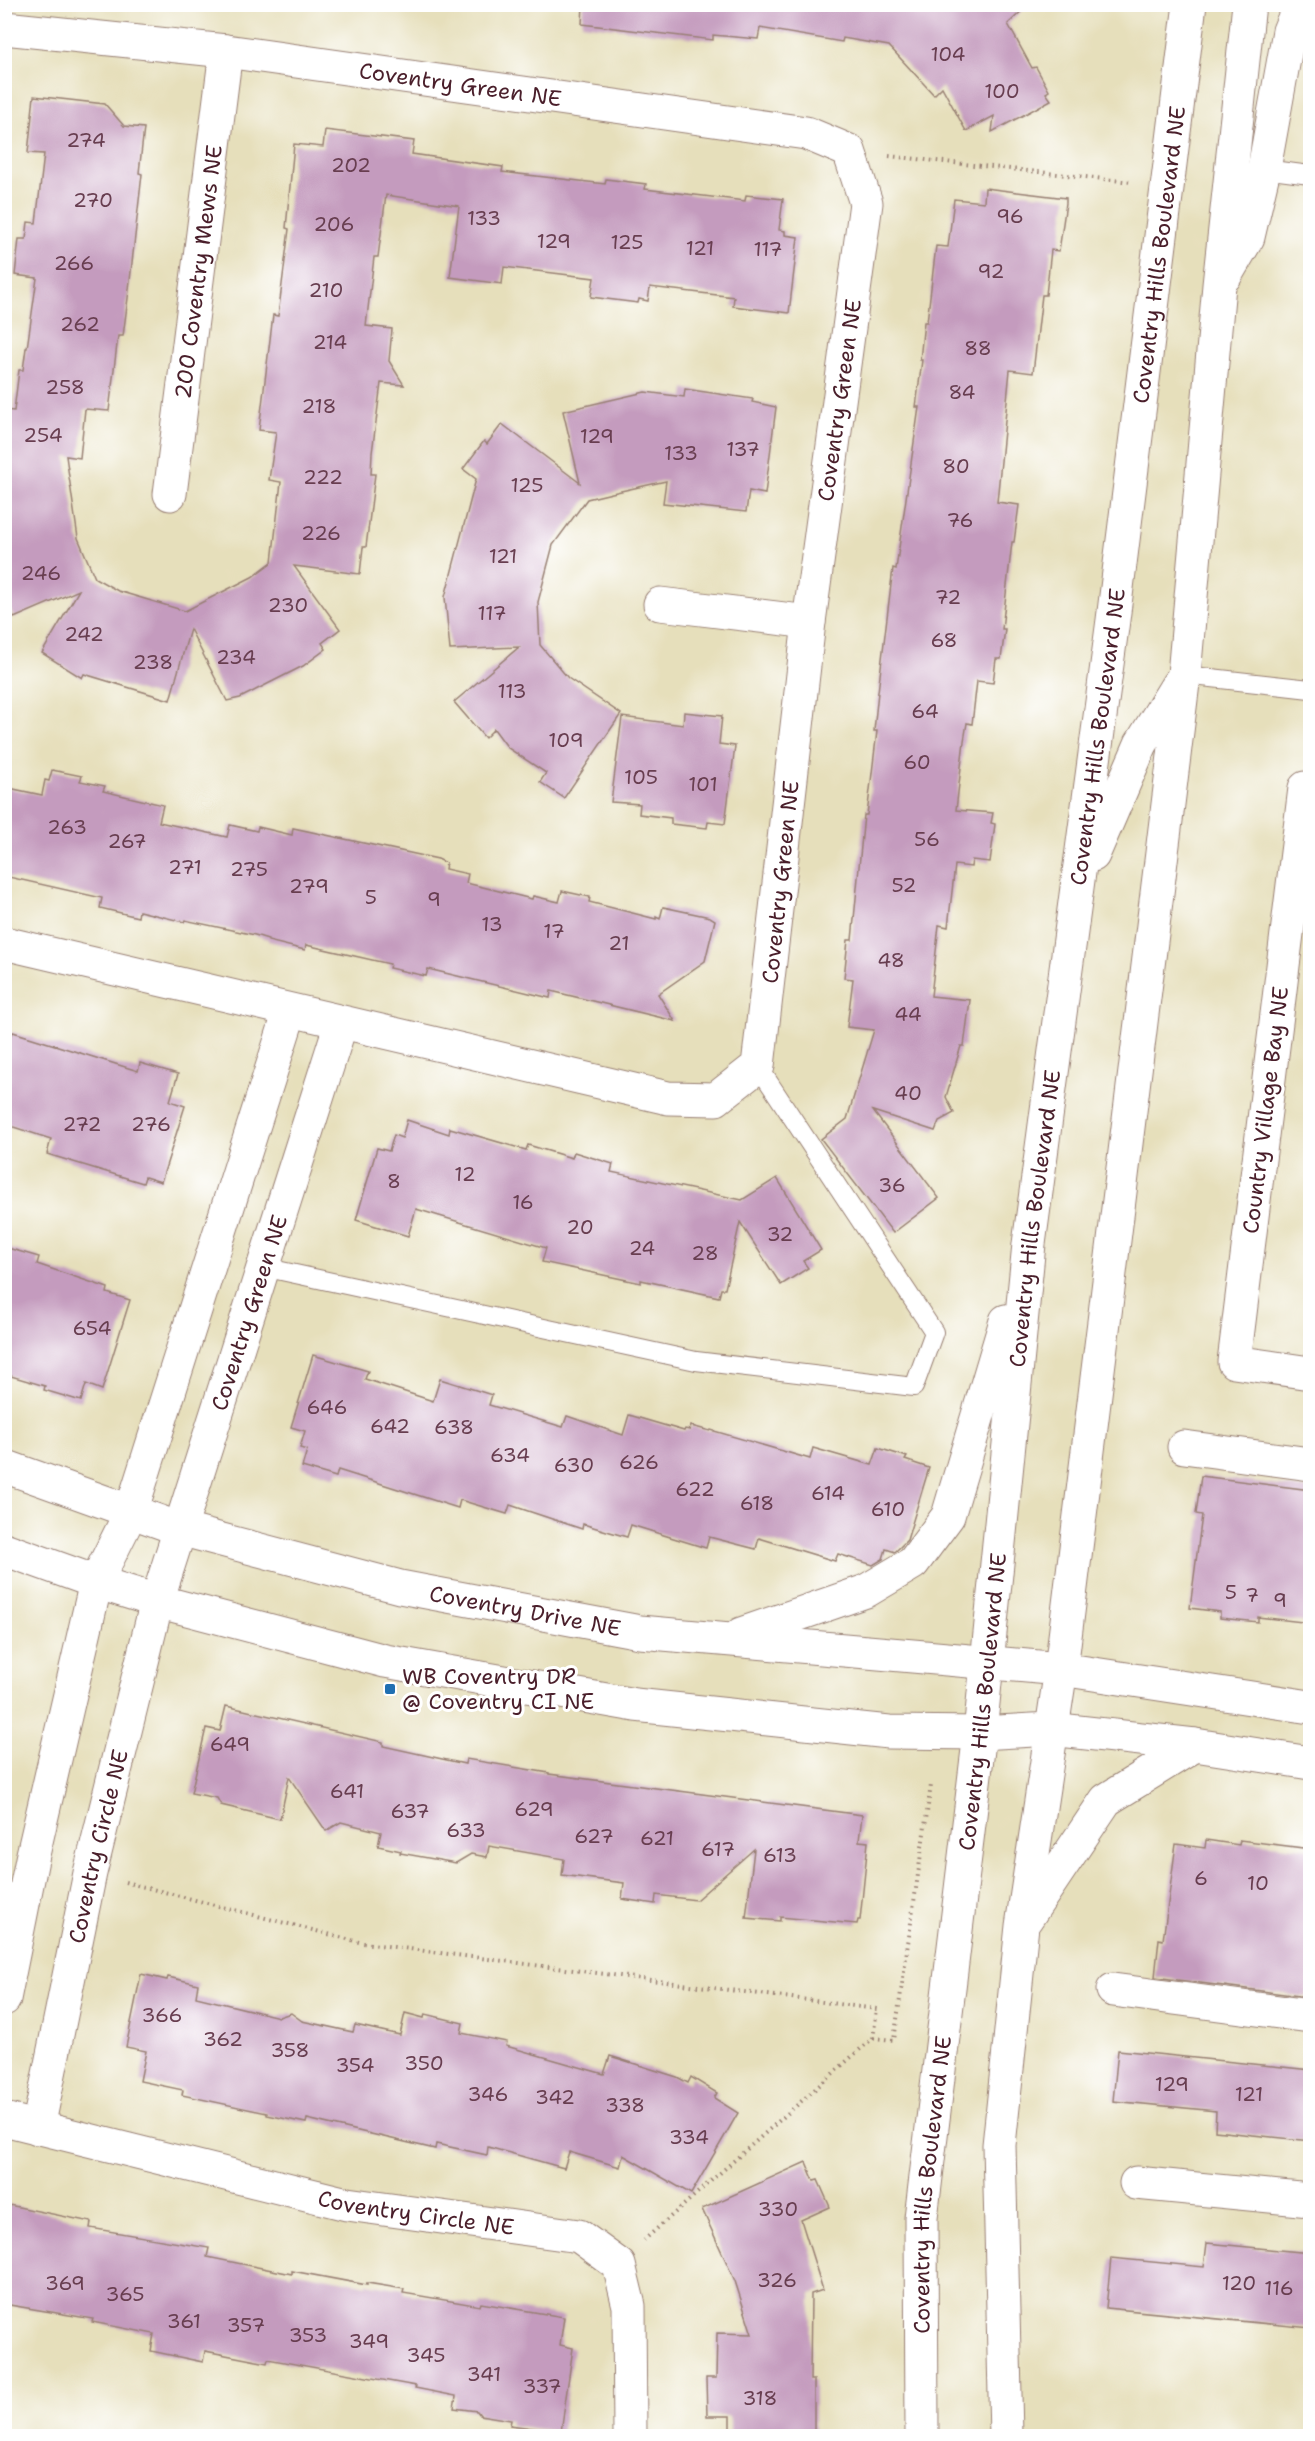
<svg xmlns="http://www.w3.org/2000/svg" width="1315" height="2441" font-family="'Shantell Sans',sans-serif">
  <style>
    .building { fill: #c49bbe }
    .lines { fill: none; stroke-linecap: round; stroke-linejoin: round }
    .lane-casing { stroke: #987f73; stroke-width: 20 }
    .street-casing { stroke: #987f73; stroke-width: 35 }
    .secondary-casing { stroke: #987f73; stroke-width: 35 }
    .path { stroke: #987f73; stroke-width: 4; stroke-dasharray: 1.5 4.5; stroke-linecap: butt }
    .lane { stroke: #fff; stroke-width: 18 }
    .street { stroke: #fff; stroke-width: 33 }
    .secondary { stroke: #fff; stroke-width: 33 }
    .poi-dot { fill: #1f6fb2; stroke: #fff; stroke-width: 2 }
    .labels { text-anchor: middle; stroke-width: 6; stroke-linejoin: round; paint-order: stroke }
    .number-label { font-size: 20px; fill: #683e50 }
    .street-label { font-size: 22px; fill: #4a1f2b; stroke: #fff }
    .poi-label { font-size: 22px; fill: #4a1f2b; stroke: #fff; text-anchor: start }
  </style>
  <rect width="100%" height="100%" fill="#fff"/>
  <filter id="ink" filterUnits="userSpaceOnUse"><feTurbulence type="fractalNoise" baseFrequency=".0167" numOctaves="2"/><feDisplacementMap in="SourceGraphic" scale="12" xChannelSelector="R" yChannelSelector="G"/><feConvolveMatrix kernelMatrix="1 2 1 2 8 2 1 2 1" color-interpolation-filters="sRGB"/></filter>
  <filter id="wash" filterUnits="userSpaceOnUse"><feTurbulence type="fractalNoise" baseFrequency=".008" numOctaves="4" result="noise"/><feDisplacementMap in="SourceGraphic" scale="24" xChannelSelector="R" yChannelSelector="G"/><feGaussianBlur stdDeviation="1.35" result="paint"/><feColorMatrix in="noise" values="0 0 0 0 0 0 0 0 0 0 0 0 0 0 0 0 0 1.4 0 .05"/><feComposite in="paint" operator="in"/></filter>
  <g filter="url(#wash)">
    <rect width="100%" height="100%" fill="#e6dfbb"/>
    <g id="blocks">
      <g class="building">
        <polygon points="583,4 1029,4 1008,24 1032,68 1036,67 1049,91 1046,93 1051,100 992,132 994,116 966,131 942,87 934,95 889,46 843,38 842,42 760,28 758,39 713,35 713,40 582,24"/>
        <polygon points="34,96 105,104 124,126 144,128 139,173 142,174 128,298 123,336 118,336 109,411 85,409 80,458 66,456 78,538 95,578 118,591 185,611 252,577 272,562 281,482 269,480 276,432 259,430 273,315 278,316 289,229 286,228 294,144 323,147 325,130 414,141 412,154 503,167 502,172 605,184 606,179 646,184 645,189 745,201 746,195 783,199 779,230 785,231 785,235 798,237 789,313 733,306 734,297 650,287 648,301 639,299 638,303 591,297 594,278 504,267 502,284 450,277 459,206 386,195 378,257 374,257 366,326 392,329 389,361 404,385 381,383 372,453 371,474 375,474 366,547 363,547 360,574 294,566 340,629 322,643 326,649 303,666 240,698 227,701 190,629 170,700 84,674 82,678 42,653 79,590 14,618 4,596 4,410 14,411 19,370 23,370 26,348 27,348 37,278 15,275 19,239 26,239 28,222 36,223 44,154 28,153"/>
        <polygon points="985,188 1066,198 1066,203 1059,251 1051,250 1046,295 1042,295 1033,373 1010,370 997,502 1019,505 1014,542 1012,542 1002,629 1005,629 1001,659 996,659 993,683 977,681 972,724 967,723 964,741 956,810 993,813 991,823 995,824 990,862 972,860 971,867 955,865 948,927 939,925 931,996 970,1000 964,1046 961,1046 946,1097 954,1113 939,1121 935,1131 873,1111 939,1198 893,1233 821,1139 847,1119 874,1030 847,1027 853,979 844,978 848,940 852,940 864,815 867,815 877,731 874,731 878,692 893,568 896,569 919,407 916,407 922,360 920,360 924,322 927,322 936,246 948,247 954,199 984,202"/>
        <polygon points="685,389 753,399 752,402 776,407 765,494 749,491 746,512 663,503 666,481 612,493 587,499 553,545 538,602 540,645 568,678 621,714 564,798 540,782 546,773 508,748 494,729 485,738 454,702 519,647 450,650 445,597 476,479 463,469 484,441 487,444 502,424 580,483 563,411 645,392 684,397"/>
        <polygon points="684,712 722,716 719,744 735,746 725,824 708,822 707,828 671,824 671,818 639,814 640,804 611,802 622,717 683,725"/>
        <polygon points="52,770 82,776 80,781 105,786 103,791 163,805 159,822 227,837 230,825 257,831 258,827 292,835 293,828 438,859 446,863 445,869 468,874 466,883 532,899 533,896 559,902 562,891 590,897 589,902 656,919 656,917 660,919 663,907 710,917 715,920 705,961 658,994 675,1021 551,991 550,998 428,969 426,976 389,968 390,964 306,945 305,950 268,941 268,939 255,935 185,920 184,922 139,911 138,917 100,908 102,898 4,876 4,787 42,795 45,780 49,781"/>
        <polygon points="4,1031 12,1034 13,1032 138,1071 140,1063 178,1074 170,1101 185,1106 161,1182 145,1177 143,1183 47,1154 51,1139 4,1124"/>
        <polygon points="407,1120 449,1134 450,1128 526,1150 528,1145 572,1158 574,1152 613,1164 611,1172 742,1200 777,1178 821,1250 803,1261 808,1268 781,1285 740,1222 725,1289 721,1289 719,1297 641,1280 641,1283 542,1262 546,1248 416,1209 408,1236 356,1220 377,1148 389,1151 394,1135 402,1138"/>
        <polygon points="4,1247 39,1257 37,1264 108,1288 107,1293 130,1300 102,1390 86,1384 81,1401 44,1390 45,1386 4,1374"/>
        <polygon points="313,1355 368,1371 365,1379 433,1401 440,1379 492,1395 489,1405 563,1427 567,1416 623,1435 629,1415 684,1431 685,1429 690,1430 691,1426 710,1431 711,1430 810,1459 813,1448 872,1465 878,1448 907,1457 905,1460 929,1468 907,1540 895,1552 886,1549 883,1559 873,1565 838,1554 835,1561 759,1538 756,1549 709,1537 706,1548 631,1525 627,1537 583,1524 582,1529 510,1505 507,1514 460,1500 458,1508 338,1470 336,1477 302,1467 307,1450 300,1448 305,1431 291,1427"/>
        <polygon points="1201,1476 1311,1490 1311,1623 1258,1617 1258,1622 1220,1618 1220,1612 1190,1608 1202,1515 1196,1514"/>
        <polygon points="226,1706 383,1742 383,1746 465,1764 466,1759 549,1773 549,1774 862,1815 859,1841 868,1842 860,1920 858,1920 857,1924 780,1917 780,1921 746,1918 754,1849 696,1900 656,1895 655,1904 622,1899 624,1883 562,1875 564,1859 489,1846 487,1857 471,1854 456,1863 400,1853 401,1851 378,1846 381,1832 341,1822 326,1831 289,1777 280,1819 221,1805 217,1798 191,1793 206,1728 220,1731"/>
        <polygon points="1206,1840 1239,1845 1240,1840 1311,1849 1311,1967 1307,1997 1155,1977 1159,1939 1163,1940 1176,1844 1205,1848"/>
        <polygon points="141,1974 167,1980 168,1977 198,1984 196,1997 279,2017 291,2013 302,2021 353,2032 355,2025 400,2035 405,2013 424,2018 425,2014 463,2023 461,2033 507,2042 506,2046 604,2074 610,2056 677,2077 688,2083 691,2077 717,2093 714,2098 738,2113 691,2194 623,2155 620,2167 569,2152 564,2168 488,2147 487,2155 436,2144 435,2149 307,2119 306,2123 267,2115 267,2113 182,2095 183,2090 140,2081 146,2051 126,2047"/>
        <polygon points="1118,2050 1311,2070 1311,2141 1215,2131 1216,2111 1113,2101"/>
        <polygon points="806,2162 814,2181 818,2180 830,2207 801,2220 823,2290 811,2294 810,2380 814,2380 814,2434 730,2433 730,2416 707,2416 706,2378 716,2378 717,2333 752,2334 735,2281 702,2209"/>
        <polygon points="4,2204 91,2222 90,2228 209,2248 207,2257 292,2274 292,2271 367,2285 367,2283 404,2289 403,2293 480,2306 481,2303 564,2317 560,2345 573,2348 561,2432 510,2425 511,2420 480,2415 477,2411 454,2408 456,2396 415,2388 416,2386 268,2359 267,2363 205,2351 203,2362 151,2351 154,2334 92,2322 93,2319 4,2304"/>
        <polygon points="1207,2243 1311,2253 1311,2328 1106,2308 1111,2258 1204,2267"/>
      </g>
    </g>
  </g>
  <g filter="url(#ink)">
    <use href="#blocks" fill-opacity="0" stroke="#987f73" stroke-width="1.5"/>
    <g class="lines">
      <g class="lane-casing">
        <g id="lane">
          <polyline points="1264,169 1310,175"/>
          <polyline points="1184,675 1310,689"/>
          <polyline points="263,1267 696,1361 914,1387 934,1332 758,1066"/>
        </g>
      </g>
      <g class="street-casing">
        <g id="street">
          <path id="s1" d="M4 28 226 51 806 133 849 151 866 203 809 622 758 1066 716 1099 668 1098 4 943"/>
          <path id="s2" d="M170 494 226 51"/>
          <polyline points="660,604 809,622"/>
          <polyline points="1310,788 1305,788 1234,1362 1310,1373"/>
          <polyline points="1184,1447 1310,1464"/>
          <polyline points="1061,1669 1310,1707"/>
          <polyline points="1051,1729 1195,1745 1310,1763"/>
          <polyline points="1113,1990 1310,2016"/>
          <polyline points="4,1999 32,1859 96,1582 131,1512 290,1011"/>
          <path id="s3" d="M4 2119 347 2204 579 2236 619 2265 629 2306 630 2436"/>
          <path id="s4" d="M38 2128 90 1873 157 1601 341 1023"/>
          <polyline points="1136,2183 1310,2200"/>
        </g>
      </g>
      <g class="secondary-casing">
        <g id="secondary">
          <polyline points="1225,276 1248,237 1264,169 1289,31 1300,4"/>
          <polyline points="1093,855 1141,744 1178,684"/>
          <path id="s5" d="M4 1466 180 1529 400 1587 640 1632 1061 1669"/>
          <polyline points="4,1549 96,1582 157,1601 385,1661 635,1705 889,1732 980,1733 1051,1729"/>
          <polyline points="741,1634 866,1591 913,1563 948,1516 1006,1321"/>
          <polyline points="1026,1919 1106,1800 1195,1745"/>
          <path id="s6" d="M922 2436 921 2218 980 1733 1029 1244 1113 620 1190 4"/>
          <polyline points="1006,2436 999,2145 1022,1926 1061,1669 1184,675 1219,285 1249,4"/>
        </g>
      </g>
      <g class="path">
        <polyline points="889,156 1132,182"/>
        <polyline points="125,1882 363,1943 877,2009 873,2038 644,2240"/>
        <polyline points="873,2038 894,2040 931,1785"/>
      </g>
      <use href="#lane" class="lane"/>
      <use href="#street" class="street"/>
      <use href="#secondary" class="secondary"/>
    </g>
  </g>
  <rect class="poi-dot" x="384" y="1683" width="12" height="12" rx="3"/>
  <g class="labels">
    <g class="number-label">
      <text x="948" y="61">104</text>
      <text x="1002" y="98">100</text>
      <text x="86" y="147">274</text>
      <text x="351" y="172">202</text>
      <text x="93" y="207">270</text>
      <text x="1010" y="223">96</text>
      <text x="484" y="225">133</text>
      <text x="334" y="231">206</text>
      <text x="554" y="248">129</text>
      <text x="627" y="249">125</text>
      <text x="700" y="255">121</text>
      <text x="768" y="256">117</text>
      <text x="74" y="270">266</text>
      <text x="991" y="278">92</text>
      <text x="326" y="297">210</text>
      <text x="80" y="331">262</text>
      <text x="330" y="349">214</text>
      <text x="978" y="355">88</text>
      <text x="65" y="394">258</text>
      <text x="962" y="399">84</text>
      <text x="319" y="413">218</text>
      <text x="43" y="442">254</text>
      <text x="597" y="443">129</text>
      <text x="743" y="456">137</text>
      <text x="681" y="460">133</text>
      <text x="956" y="473">80</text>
      <text x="323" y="484">222</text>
      <text x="527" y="492">125</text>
      <text x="960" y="527">76</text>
      <text x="321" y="540">226</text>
      <text x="503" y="563">121</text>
      <text x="41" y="580">246</text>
      <text x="948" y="604">72</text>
      <text x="288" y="612">230</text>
      <text x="492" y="620">117</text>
      <text x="84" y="641">242</text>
      <text x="944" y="647">68</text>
      <text x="236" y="664">234</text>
      <text x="153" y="669">238</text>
      <text x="512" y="698">113</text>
      <text x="925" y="718">64</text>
      <text x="566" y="747">109</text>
      <text x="917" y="769">60</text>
      <text x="641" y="784">105</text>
      <text x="703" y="791">101</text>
      <text x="67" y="834">263</text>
      <text x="927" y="846">56</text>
      <text x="127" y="848">267</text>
      <text x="185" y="874">271</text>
      <text x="249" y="876">275</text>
      <text x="904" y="892">52</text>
      <text x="309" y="893">279</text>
      <text x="371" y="904">5</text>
      <text x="434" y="906">9</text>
      <text x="492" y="931">13</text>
      <text x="554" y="938">17</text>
      <text x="619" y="950">21</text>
      <text x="891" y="967">48</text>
      <text x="908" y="1021">44</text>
      <text x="908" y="1100">40</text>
      <text x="82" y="1131">272</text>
      <text x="151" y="1131">276</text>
      <text x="465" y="1181">12</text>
      <text x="394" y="1188">8</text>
      <text x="892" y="1192">36</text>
      <text x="523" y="1209">16</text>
      <text x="580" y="1234">20</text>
      <text x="780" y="1241">32</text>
      <text x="642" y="1255">24</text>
      <text x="705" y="1260">28</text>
      <text x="92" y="1335">654</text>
      <text x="327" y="1414">646</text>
      <text x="390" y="1433">642</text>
      <text x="454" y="1434">638</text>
      <text x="510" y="1462">634</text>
      <text x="639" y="1469">626</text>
      <text x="574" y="1472">630</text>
      <text x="695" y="1496">622</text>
      <text x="828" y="1500">614</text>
      <text x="757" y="1510">618</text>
      <text x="888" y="1516">610</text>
      <text x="1231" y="1599">5</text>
      <text x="1252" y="1602">7</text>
      <text x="1280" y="1607">9</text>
      <text x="230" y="1751">649</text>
      <text x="347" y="1798">641</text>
      <text x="534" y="1816">629</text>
      <text x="410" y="1818">637</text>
      <text x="466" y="1837">633</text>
      <text x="594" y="1843">627</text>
      <text x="657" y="1845">621</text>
      <text x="718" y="1856">617</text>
      <text x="780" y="1862">613</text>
      <text x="1201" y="1885">6</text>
      <text x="1258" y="1890">10</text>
      <text x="162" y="2022">366</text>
      <text x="223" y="2046">362</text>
      <text x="290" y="2057">358</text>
      <text x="424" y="2070">350</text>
      <text x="355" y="2072">354</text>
      <text x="1172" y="2091">129</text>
      <text x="488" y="2101">346</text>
      <text x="1249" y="2101">121</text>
      <text x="555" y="2104">342</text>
      <text x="625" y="2112">338</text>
      <text x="689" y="2144">334</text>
      <text x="778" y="2216">330</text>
      <text x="777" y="2287">326</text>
      <text x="65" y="2290">369</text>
      <text x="1239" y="2290">120</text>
      <text x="1279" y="2295">116</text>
      <text x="125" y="2301">365</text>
      <text x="184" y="2328">361</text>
      <text x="246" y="2332">357</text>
      <text x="308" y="2342">353</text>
      <text x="369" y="2348">349</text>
      <text x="426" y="2362">345</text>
      <text x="484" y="2381">341</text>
      <text x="542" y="2393">337</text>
      <text x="760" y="2405">318</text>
    </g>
    <g class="street-label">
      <text dy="8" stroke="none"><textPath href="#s1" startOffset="460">Coventry Green NE</textPath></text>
      <text dy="8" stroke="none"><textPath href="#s6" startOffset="2196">Coventry Hills Boulevard NE</textPath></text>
      <text dy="8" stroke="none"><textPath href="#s2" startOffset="224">200 Coventry Mews NE</textPath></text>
      <text transform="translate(839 400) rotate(-82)" y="8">Coventry Green NE</text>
      <text dy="8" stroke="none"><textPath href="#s6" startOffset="1710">Coventry Hills Boulevard NE</textPath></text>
      <text transform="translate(780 882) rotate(-84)" y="8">Coventry Green NE</text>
      <text transform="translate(1265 1110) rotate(-83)" y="8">Country Village Bay NE</text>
      <text dy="8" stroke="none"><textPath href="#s6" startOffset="1224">Coventry Hills Boulevard NE</textPath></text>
      <text dy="8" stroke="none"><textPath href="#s4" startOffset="843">Coventry Green NE</textPath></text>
      <text dy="8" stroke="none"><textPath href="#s5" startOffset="542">Coventry Drive NE</textPath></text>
      <text dy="8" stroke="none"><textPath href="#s6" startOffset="738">Coventry Hills Boulevard NE</textPath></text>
      <text dy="8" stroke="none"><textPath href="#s4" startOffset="288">Coventry Circle NE</textPath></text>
      <text dy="8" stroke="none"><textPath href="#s6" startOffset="252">Coventry Hills Boulevard NE</textPath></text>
      <text dy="8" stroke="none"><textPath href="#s3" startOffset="423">Coventry Circle NE</textPath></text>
    </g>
    <g class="poi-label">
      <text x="402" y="1684">WB Coventry DR<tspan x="402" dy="25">@ Coventry CI NE</tspan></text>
    </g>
  </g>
  <rect width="1315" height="2441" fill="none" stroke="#fff" stroke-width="24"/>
</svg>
